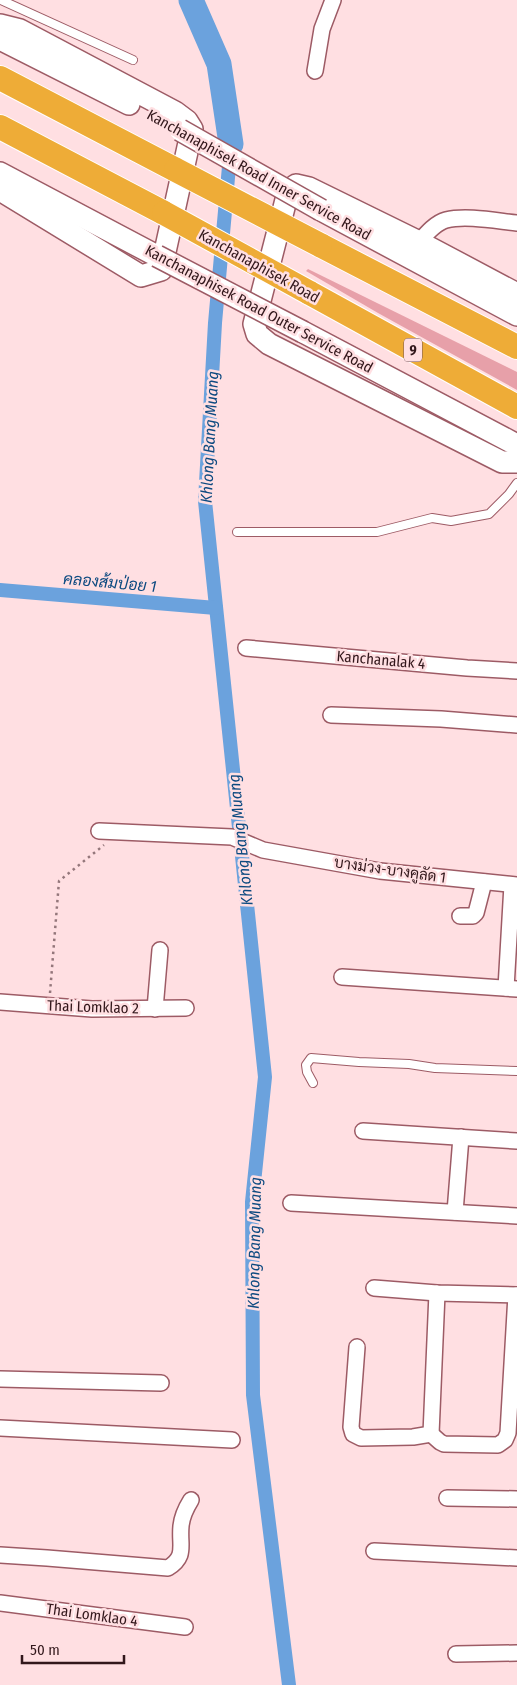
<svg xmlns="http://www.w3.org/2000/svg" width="517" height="1685" font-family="'Fira Sans Condensed',Sarabun,sans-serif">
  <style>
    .green { fill: #e7a0a9 }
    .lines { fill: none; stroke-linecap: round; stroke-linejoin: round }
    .canal { stroke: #6ba2dd; stroke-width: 14 }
    .river { stroke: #6ba2dd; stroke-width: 25 }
    .service-casing { stroke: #9d5b65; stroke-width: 10 }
    .minor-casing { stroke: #9d5b65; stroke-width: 18 }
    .secondary-casing { stroke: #9d5b65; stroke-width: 24 }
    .trunk-casing { stroke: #fff; stroke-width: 26 }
    .path { stroke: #94777b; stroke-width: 2.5; stroke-dasharray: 2.5 4; stroke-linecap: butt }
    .service { stroke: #fff; stroke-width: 8 }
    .minor { stroke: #fff; stroke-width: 15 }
    .secondary { stroke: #fff; stroke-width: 21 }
    .trunk { stroke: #eeac37; stroke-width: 24 }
    .secondary-bridge-casing { stroke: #9d5b65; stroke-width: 24; stroke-linecap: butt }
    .trunk-bridge-casing { stroke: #fff; stroke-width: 26; stroke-linecap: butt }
    .secondary-bridge { stroke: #fff; stroke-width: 21 }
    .trunk-bridge { stroke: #eeac37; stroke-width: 24 }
    .labels { text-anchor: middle; stroke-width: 5; stroke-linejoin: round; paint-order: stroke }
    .shield { fill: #ffdfe2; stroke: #705357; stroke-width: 1 }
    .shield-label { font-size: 14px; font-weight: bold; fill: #32171b }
    .street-label { font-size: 15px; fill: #32171b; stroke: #ffdfe2 }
    .water-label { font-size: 16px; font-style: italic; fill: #0d4a80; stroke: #ffdfe2 }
  </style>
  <rect width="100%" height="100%" fill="#ffdfe2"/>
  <polygon class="green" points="308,269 517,372 517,390 378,313 306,271"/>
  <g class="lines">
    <g class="canal">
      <polyline points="231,144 215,323 205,501 265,1077 252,1202 253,1395 289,1685"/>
      <polyline points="0,590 216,608"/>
    </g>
    <polyline class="river" points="191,0 219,64 231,144"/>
    <g class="service-casing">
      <g id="service">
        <polyline points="1,0 133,60"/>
        <polyline points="237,532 377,532 432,518 451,521 489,514 509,494 517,483"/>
        <polyline points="313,1083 307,1072 306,1065 311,1058 359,1062 409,1064 435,1068 517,1071"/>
      </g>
    </g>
    <g class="minor-casing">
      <g id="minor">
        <polyline points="315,71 322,29 333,0"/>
        <path d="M419 242C426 234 435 223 446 220 466 215 497 221 517 223"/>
        <polyline points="246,648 467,668 517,671"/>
        <polyline points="331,715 441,719 517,725"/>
        <polyline points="99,831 232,837 263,850 380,871 517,885"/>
        <polyline points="460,916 473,916 476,913 484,882"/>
        <polyline points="342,977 517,989"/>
        <polyline points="506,988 512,885"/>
        <polyline points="0,1002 92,1009 186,1008"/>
        <polyline points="155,1009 160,950"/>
        <polyline points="363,1131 517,1141"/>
        <polyline points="291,1203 517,1216"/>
        <polyline points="455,1212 461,1137"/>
        <polyline points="374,1288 437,1293 517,1295"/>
        <polyline points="357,1347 351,1427 353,1434 361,1438 413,1437 431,1434 437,1293"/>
        <polyline points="0,1379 161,1383"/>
        <polyline points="0,1428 232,1440"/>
        <polyline points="431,1434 440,1442 444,1444 498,1445 505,1440 508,1433 516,1295"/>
        <polyline points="447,1498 517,1499"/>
        <polyline points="374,1551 517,1558"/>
        <path d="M0 1555 47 1558 168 1568C187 1556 179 1546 181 1526 182 1516 186 1508 191 1500"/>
        <polyline points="0,1603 185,1627"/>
        <polyline points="456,1654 517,1653"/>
      </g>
    </g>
    <g class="secondary-casing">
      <g id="secondary">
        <polyline points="0,25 20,30 175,112 187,121 192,129 161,270 141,276 0,190"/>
        <polyline points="0,39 129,104"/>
        <polyline points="0,173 157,256"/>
        <polyline points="321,210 517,315"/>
        <polyline points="517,294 419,242 309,188 296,185 288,192 254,324 257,334 269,344 502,462 517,462"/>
        <polyline points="303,332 517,445"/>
      </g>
    </g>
    <g class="trunk-casing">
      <g id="trunk">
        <polyline points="0,78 176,170"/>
        <polyline points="0,127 164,213"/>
        <polyline points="320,245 517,347"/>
        <polyline points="308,292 517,407"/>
      </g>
    </g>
    <polyline class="path" points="50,993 59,881 104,845"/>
    <use href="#service" class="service"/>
    <use href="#minor" class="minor"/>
    <use href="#secondary" class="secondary"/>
    <use href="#trunk" class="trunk"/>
    <g class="secondary-bridge-casing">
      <g id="secondary-bridge">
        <polyline points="180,130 321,210"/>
        <polyline points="157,256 303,332"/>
      </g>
    </g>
    <g class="trunk-bridge-casing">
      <g id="trunk-bridge">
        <polyline points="176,170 320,245"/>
        <polyline points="164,213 308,292"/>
      </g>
    </g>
    <use href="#secondary-bridge" class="secondary-bridge"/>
    <use href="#trunk-bridge" class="trunk-bridge"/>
  </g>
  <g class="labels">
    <rect class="shield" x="404" y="338.5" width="18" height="23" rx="4"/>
    <g class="shield-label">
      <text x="413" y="355">9</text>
    </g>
    <g class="street-label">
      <text transform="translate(259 175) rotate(29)" y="5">Kanchanaphisek Road Inner Service Road</text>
      <text transform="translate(259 266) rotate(29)" y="5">Kanchanaphisek Road</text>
      <text transform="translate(259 309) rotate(28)" y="5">Kanchanaphisek Road Outer Service Road</text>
      <text transform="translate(381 660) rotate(5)" y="5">Kanchanalak 4</text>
      <text transform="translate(390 870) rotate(8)" y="5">บางม่วง-บางคูลัด 1</text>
      <text transform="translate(93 1007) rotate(2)" y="5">Thai Lomklao 2</text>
      <text transform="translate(92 1615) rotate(8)" y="5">Thai Lomklao 4</text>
    </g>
    <g class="water-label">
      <text transform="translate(209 437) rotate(-87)" y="6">Khlong Bang Muang</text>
      <text transform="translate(110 582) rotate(5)" y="6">คลองส้มป่อย 1</text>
      <text transform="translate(240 840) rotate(-96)" y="6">Khlong Bang Muang</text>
      <text transform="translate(254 1243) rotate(-89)" y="6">Khlong Bang Muang</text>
    </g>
  </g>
  <path d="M22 1655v8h102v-8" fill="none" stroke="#32171b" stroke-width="2.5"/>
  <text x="30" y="1655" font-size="15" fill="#32171b" stroke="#ffdfe2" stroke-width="4" paint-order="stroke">50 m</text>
</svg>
